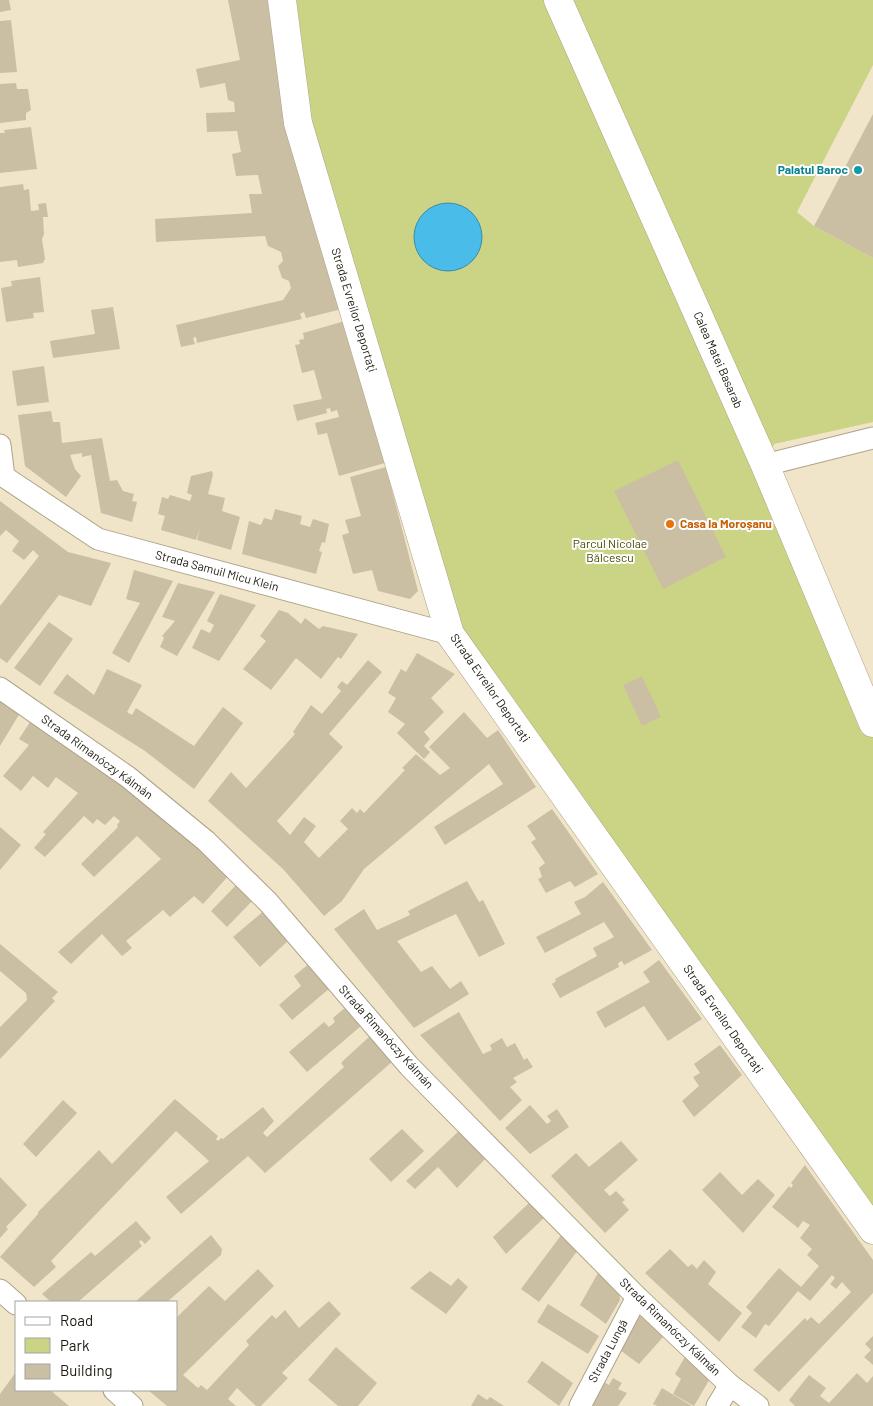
<svg xmlns="http://www.w3.org/2000/svg" width="873" height="1406" font-family="Barlow,sans-serif">
  <style>
    .green { fill: #cbd485 }
    .water { fill: #4abce9; stroke: #3c8ba7 }
    .building { fill: #cbbfa3 }
    .lines { fill: none; stroke-linecap: round; stroke-linejoin: round }
    .minor-casing { stroke: #aea388; stroke-width: 23 }
    .secondary-casing { stroke: #aea388; stroke-width: 29 }
    .minor { stroke: #fff; stroke-width: 21 }
    .secondary { stroke: #fff; stroke-width: 28 }
    .culture-dot { fill: #0f9aa8; stroke: #fff; stroke-width: 2 }
    .food-dot { fill: #e8710a; stroke: #fff; stroke-width: 2 }
    .labels { text-anchor: middle; stroke-width: 4; stroke-linejoin: round; paint-order: stroke }
    .culture-label { font-size: 12px; font-weight: bold; fill: #0d838f; stroke: #fff; text-anchor: end }
    .street-label { font-size: 12px; fill: #1c180e; stroke: #fff }
    .food-label { font-size: 12px; font-weight: bold; fill: #c56008; stroke: #fff; text-anchor: start }
    .park-label { font-size: 12px; fill: #464b00; stroke: #fff }
  </style>
  <rect width="100%" height="100%" fill="#f1e5c9"/>
  <polygon class="green" points="282,0 873,0 873,65 797,212 814,226 873,258 873,422 774,444 765,465 873,723 873,1230 450,634 298,123"/>
  <circle class="water" cx="448" cy="237" r="34"/>
  <g class="building">
    <polygon points="0,0 9,0 11,10 0,12"/>
    <polygon points="228,0 269,0 342,309 306,318 304,312 300,314 302,319 197,343 196,337 193,338 195,344 181,347 176,325 283,300 291,288 289,281 282,278 278,266 283,261 281,252 268,246 265,236 156,242 155,219 252,213 249,194 262,194 258,175 236,176 232,154 241,152 237,131 207,132 206,113 235,112 234,102 228,100 225,83 200,88 196,69 240,60"/>
    <polygon points="11,20 17,72 0,73 0,21"/>
    <polygon points="16,83 17,89 28,89 31,110 26,113 26,120 0,123 0,84"/>
    <polygon points="873,114 873,258 814,226"/>
    <polygon points="31,127 37,169 0,173 0,133 5,133 4,130"/>
    <polygon points="23,184 24,190 29,189 31,211 39,210 38,204 46,203 48,217 43,217 44,234 42,239 45,259 43,263 18,267 17,260 0,262 0,187"/>
    <polygon points="40,277 44,312 33,313 34,318 6,322 1,288 12,286 11,281"/>
    <polygon points="113,307 120,349 53,358 50,341 95,334 91,310"/>
    <polygon points="345,321 385,463 339,476 327,433 318,435 315,423 339,417 337,410 331,412 330,408 326,409 327,413 297,421 293,405 322,399 314,370 302,373 295,345 300,344 299,340 304,339 303,333"/>
    <polygon points="44,366 49,402 17,406 12,371"/>
    <polygon points="51,411 53,422 60,422 62,443 102,438 110,481 117,480 123,491 134,494 132,501 137,502 132,522 101,513 91,455 82,457 82,453 70,455 75,469 81,476 66,497 25,466 18,415"/>
    <polygon points="678,460 726,557 663,589 614,491"/>
    <polygon points="386,467 418,591 410,599 378,591 372,570 353,574 342,535 349,533 345,520 361,516 350,477"/>
    <polygon points="212,471 213,475 208,494 225,498 222,511 240,517 231,550 197,540 200,528 196,540 161,530 165,516 158,514 162,497 168,499 170,495 190,501 192,495 187,493 191,476"/>
    <polygon points="0,501 68,552 111,563 91,606 59,595 7,663 0,658 0,606 39,556 33,550 24,560 12,551 19,541 6,530 0,536"/>
    <polygon points="275,509 302,516 300,524 310,527 313,519 329,524 325,543 322,542 319,551 322,552 316,574 242,554 249,521 261,525 264,518 272,520"/>
    <polygon points="134,570 173,581 129,663 112,653 140,603 126,599"/>
    <polygon points="178,583 215,592 177,656 160,647 164,638 162,636 175,621 162,617"/>
    <polygon points="220,594 256,605 219,661 192,648 201,629 210,633 214,625 207,621"/>
    <polygon points="279,610 288,613 301,624 305,618 319,629 323,626 358,634 341,659 338,657 321,679 296,658 271,690 243,669 266,641 260,636"/>
    <polygon points="49,622 73,639 40,686 14,668"/>
    <polygon points="417,653 455,674 431,698 444,712 424,732 430,739 424,746 430,752 424,759 397,733 405,724 388,712 396,698 388,693 401,669 406,672"/>
    <polygon points="368,660 382,672 329,734 343,747 277,821 290,835 304,817 316,826 304,842 319,858 348,829 340,821 352,808 357,813 360,809 364,813 405,770 402,768 416,754 440,775 450,768 429,747 464,712 487,738 498,730 536,787 445,845 434,827 503,784 489,764 364,869 342,901 324,916 283,869 208,801 231,772 246,788 295,734 293,732 311,705 322,714 341,691 337,687 342,681 347,685"/>
    <polygon points="107,669 142,685 127,712 132,715 136,708 194,746 223,707 243,723 194,789 145,751 53,693 67,674 94,695"/>
    <polygon points="642,676 661,717 642,726 623,685"/>
    <polygon points="0,701 20,713 0,746"/>
    <polygon points="30,722 131,791 230,874 203,904 194,896 170,917 163,910 126,941 132,948 122,956 102,934 71,964 58,952 161,859 137,836 94,877 81,864 118,827 117,825 120,821 114,816 105,825 97,819 93,824 84,816 45,857 34,848 46,834 43,832 78,793 56,777 48,788 33,776 21,791 3,776 29,745 19,739"/>
    <polygon points="552,809 598,874 575,887 570,881 546,893 538,879 542,877 539,868 545,863 531,842 536,839 527,826"/>
    <polygon points="0,827 21,845 0,870"/>
    <polygon points="467,881 479,902 483,900 505,944 479,957 456,914 397,941 421,972 432,966 450,989 461,981 469,994 414,1028 334,929 364,909 377,930 410,915 408,911"/>
    <polygon points="239,882 255,898 227,927 211,911"/>
    <polygon points="603,882 652,950 624,965 622,961 618,963 619,967 560,998 552,984 556,981 555,979 597,956 593,948 614,937 604,922 545,953 536,937 581,914 574,902 585,897"/>
    <polygon points="265,910 290,939 260,967 233,937"/>
    <polygon points="0,944 58,992 52,998 55,1001 0,1059 0,1027 27,1000 26,993 0,971"/>
    <polygon points="659,960 702,1019 668,1041 644,1006 605,1028 596,1012 650,982 643,972"/>
    <polygon points="310,963 330,988 292,1020 279,1005 301,986 294,976"/>
    <polygon points="346,1007 361,1026 307,1072 289,1052 324,1022 329,1027 335,1022 333,1018"/>
    <polygon points="459,1012 483,1054 492,1050 490,1045 502,1038 507,1047 515,1043 524,1060 527,1058 533,1067 513,1078 517,1082 510,1087 522,1100 500,1121 420,1035"/>
    <polygon points="370,1036 393,1061 265,1173 248,1156 181,1214 166,1197 209,1161 176,1131 51,1261 56,1267 34,1287 0,1257 38,1214 38,1212 99,1150 112,1164 175,1099 218,1136 216,1139 218,1141 221,1138 223,1139 263,1107 274,1121 263,1133 267,1137 344,1067 341,1063 345,1059"/>
    <polygon points="720,1045 742,1075 694,1117 682,1101 699,1086 693,1077 700,1073 694,1064"/>
    <polygon points="63,1100 77,1113 36,1157 23,1144"/>
    <polygon points="530,1105 547,1124 551,1121 547,1116 557,1109 569,1127 530,1154 505,1128"/>
    <polygon points="402,1129 424,1151 391,1182 369,1159"/>
    <polygon points="460,1130 487,1157 457,1188 438,1167 415,1189 406,1181"/>
    <polygon points="621,1141 638,1160 604,1190 610,1196 616,1191 625,1200 622,1202 629,1210 605,1233 551,1176 576,1153 589,1167"/>
    <polygon points="805,1165 873,1260 873,1293 779,1392 753,1370 805,1318 807,1321 811,1317 819,1324 851,1292 842,1282 836,1289 830,1284 835,1278 832,1275 810,1301 798,1291 769,1326 765,1324 756,1338 741,1327 752,1313 746,1307 779,1268 801,1287 819,1266 807,1255 812,1249 800,1238 810,1225 803,1221 798,1228 772,1207 789,1186 791,1188 793,1185 791,1183"/>
    <polygon points="720,1172 742,1195 758,1179 775,1195 743,1233 702,1190"/>
    <polygon points="0,1177 27,1205 6,1227 8,1229 0,1238"/>
    <polygon points="530,1202 545,1217 506,1254 493,1237"/>
    <polygon points="136,1221 151,1238 145,1244 141,1240 139,1242 142,1246 78,1302 51,1302 42,1294 91,1252 95,1256"/>
    <polygon points="562,1234 578,1250 539,1302 521,1289"/>
    <polygon points="211,1235 222,1249 221,1255 167,1302 135,1302"/>
    <polygon points="670,1249 688,1267 692,1264 697,1269 704,1260 716,1272 708,1284 742,1313 719,1342 645,1273"/>
    <polygon points="258,1269 274,1286 183,1375 198,1388 201,1385 207,1390 249,1345 246,1341 272,1315 276,1319 285,1310 299,1328 329,1301 341,1314 282,1373 288,1378 261,1406 256,1406 237,1388 228,1399 236,1406 167,1406 148,1390 176,1390 176,1318 209,1286 225,1301"/>
    <polygon points="430,1271 451,1286 458,1278 468,1287 446,1314 410,1288"/>
    <polygon points="598,1273 619,1291 620,1300 606,1324 580,1305"/>
    <polygon points="548,1304 599,1336 588,1354 537,1322"/>
    <polygon points="638,1314 664,1336 639,1364 620,1350"/>
    <polygon points="873,1336 873,1365 864,1357 871,1350 865,1344"/>
    <polygon points="336,1347 377,1383 358,1406 338,1406 308,1380"/>
    <polygon points="686,1355 711,1377 694,1406 673,1394 681,1379 675,1374"/>
    <polygon points="542,1361 573,1383 559,1406 527,1382"/>
    <polygon points="16,1372 16,1390 50,1390 69,1406 0,1406 0,1394"/>
    <polygon points="857,1373 867,1383 873,1376 873,1406 795,1406 789,1400 809,1375 826,1388 820,1396 829,1403"/>
    <polygon points="613,1378 622,1383 618,1389 627,1393 618,1406 592,1406 604,1382 609,1385"/>
    <polygon points="662,1388 692,1406 657,1406 653,1404"/>
    <polygon points="478,1394 487,1400 490,1397 504,1406 471,1406"/>
  </g>
  <g class="lines">
    <g class="minor-casing">
      <g id="minor">
        <polyline points="0,445 4,477"/>
        <polyline points="765,465 873,438"/>
        <polyline points="0,474 98,539 450,634"/>
        <polyline points="0,688 128,777 206,841 268,902 409,1066 637,1297 730,1385 758,1406"/>
        <polyline points="0,1290 16,1304"/>
        <polyline points="114,1390 132,1406"/>
        <polyline points="580,1406 637,1297"/>
        <polyline points="717,1406 730,1385"/>
      </g>
    </g>
    <g class="secondary-casing">
      <g id="secondary">
        <polyline points="282,0 298,123 450,634 873,1230"/>
        <polyline points="558,0 765,465 873,723"/>
      </g>
    </g>
    <use href="#minor" class="minor"/>
    <use href="#secondary" class="secondary"/>
  </g>
  <circle class="culture-dot" cx="858" cy="170" r="5"/>
  <circle class="food-dot" cx="670" cy="524" r="5"/>
  <g class="labels">
    <g class="culture-label">
      <text x="848" y="174">Palatul Baroc</text>
    </g>
    <g class="street-label">
      <text transform="translate(354 310) rotate(73)" y="4">Strada Evreilor Deportaţi</text>
      <text transform="translate(718 360) rotate(66)" y="4">Calea Matei Basarab</text>
      <text transform="translate(217 571) rotate(15)" y="4">Strada Samuil Micu Klein</text>
      <text transform="translate(490 688) rotate(55)" y="4">Strada Evreilor Deportaţi</text>
      <text transform="translate(97 757) rotate(36)" y="4">Strada Rimanóczy Kálmán</text>
      <text transform="translate(723 1019) rotate(55)" y="4">Strada Evreilor Deportaţi</text>
      <text transform="translate(386 1037) rotate(48)" y="4">Strada Rimanóczy Kálmán</text>
      <text transform="translate(670 1327) rotate(44)" y="4">Strada Rimanóczy Kálmán</text>
      <text transform="translate(608 1351) rotate(-62)" y="4">Strada Lungă</text>
    </g>
    <g class="food-label">
      <text x="680" y="528">Casa la Moroșanu</text>
    </g>
    <g class="park-label">
      <text x="610" y="548">Parcul Nicolae<tspan x="610" dy="14">Bălcescu</tspan></text>
    </g>
  </g>
  <rect x="15" y="1301" width="162" height="90" fill="#ffffff" stroke="#a4a39f"/>
  <rect x="25" y="1317" width="25" height="8" fill="#ffffff" stroke="#a4a39f"/>
  <text x="60" y="1326" font-size="15" fill="#1c180e">Road</text>
  <rect x="25" y="1338" width="25" height="15" fill="#cbd485" stroke="#a4a39f"/>
  <text x="60" y="1351" font-size="15" fill="#1c180e">Park</text>
  <rect x="25" y="1364" width="25" height="15" fill="#cbbfa3" stroke="#a4a39f"/>
  <text x="60" y="1376" font-size="15" fill="#1c180e">Building</text>
</svg>
